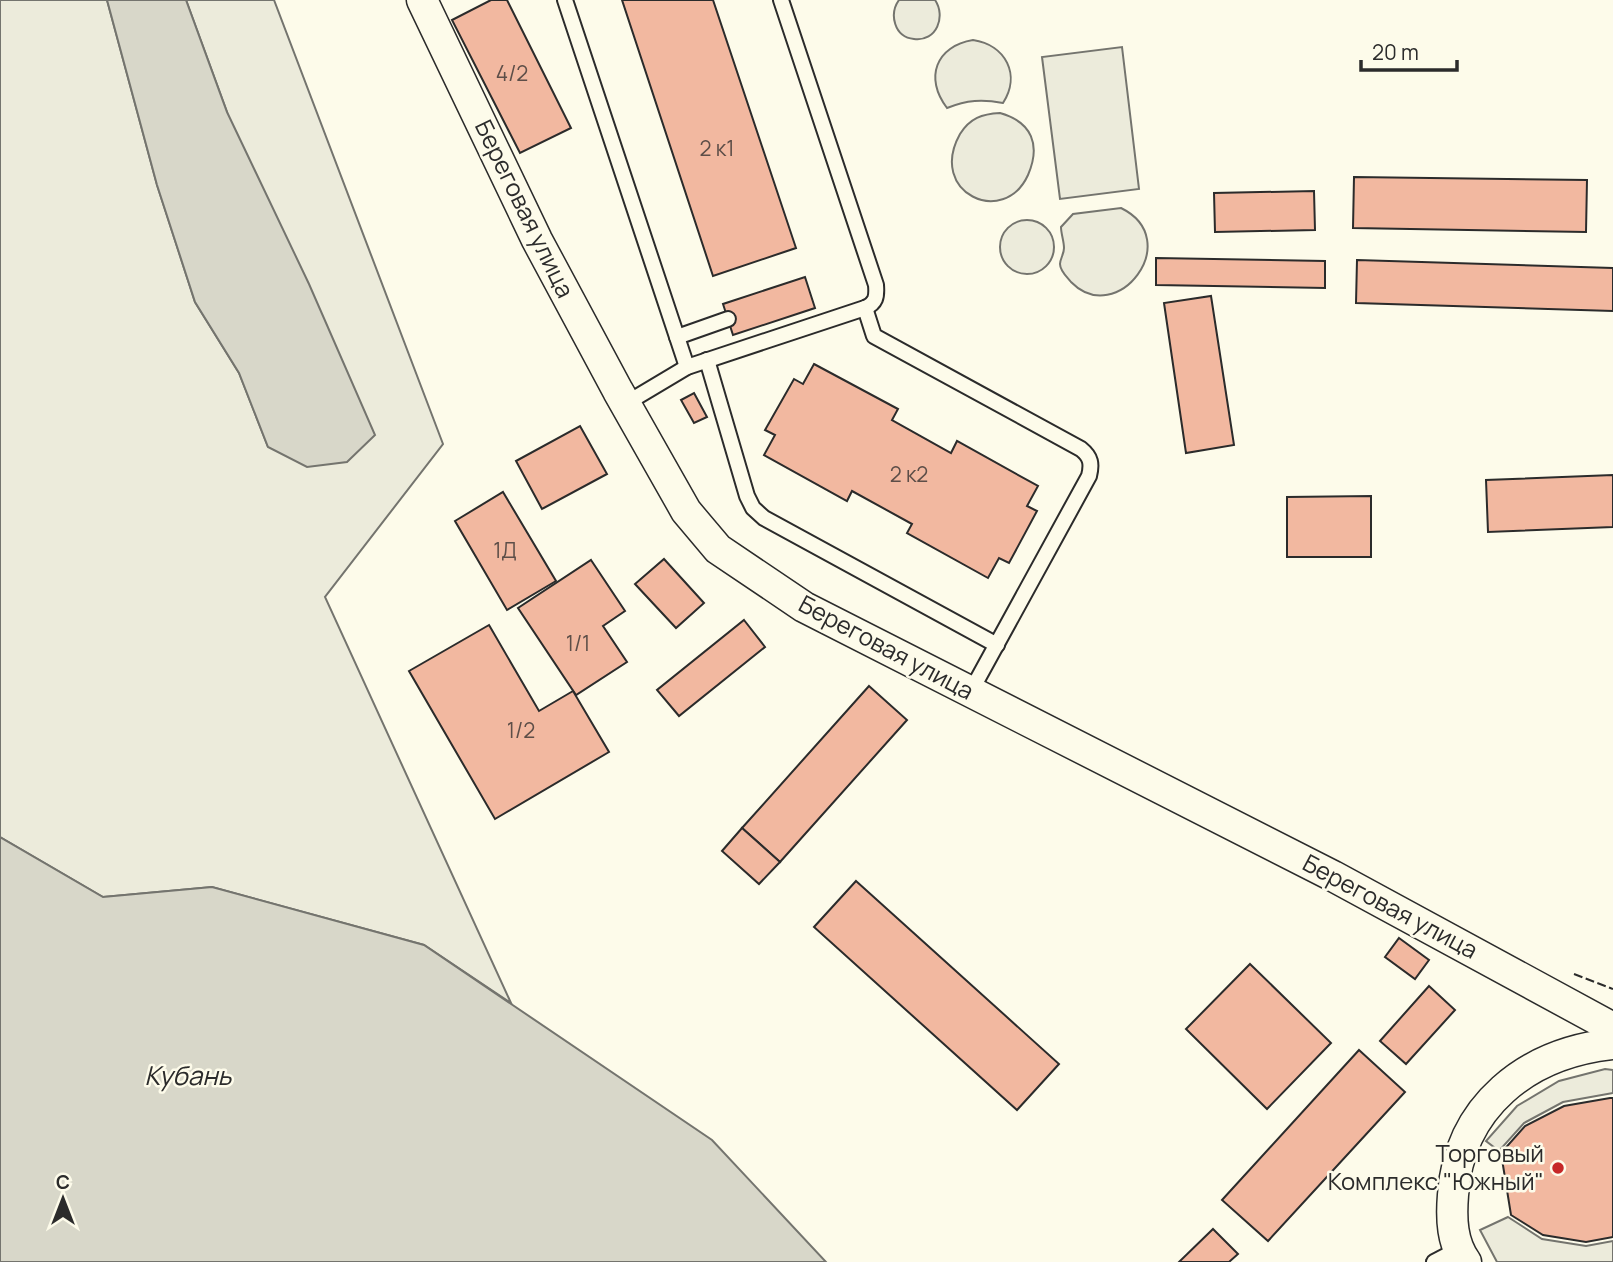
<svg xmlns="http://www.w3.org/2000/svg" width="1613" height="1262" font-family="Manrope,sans-serif">
  <style>
    .green { fill: #ecebdb; stroke: #74746e; stroke-width: 2 }
    .water { fill: #d8d7c9; stroke: #74746e; stroke-width: 2 }
    .building { fill: #f2b8a0; stroke: #2b2b2b; stroke-width: 2 }
    .lines { fill: none; stroke-linecap: round; stroke-linejoin: round }
    .lane-casing { stroke: #2b2b2b; stroke-width: 18 }
    .street-casing { stroke: #2b2b2b; stroke-width: 33 }
    .lane { stroke: #fdfbea; stroke-width: 14 }
    .street { stroke: #fdfbea; stroke-width: 30 }
    .fence { stroke: #2b2b2b; stroke-width: 2; stroke-dasharray: 9 3.5; stroke-linecap: butt }
    .poi-dot { fill: #c62828; stroke: #fdfbea; stroke-width: 2.5 }
    .labels { text-anchor: middle; stroke-width: 5; stroke-linejoin: round; paint-order: stroke }
    .number-label { font-size: 21px; fill: #5d4e48 }
    .street-label { font-size: 24px; fill: #2b2b2b; stroke: #fdfbea }
    .poi-label { font-size: 24px; fill: #2b2b2b; stroke: #fdfbea; text-anchor: end }
    .water-label { font-size: 26px; font-style: italic; fill: #2b2b2b; stroke: #fdfbea }
  </style>
  <rect width="100%" height="100%" fill="#fdfbea"/>
  <g class="green">
    <polygon points="0,0 107,0 157,185 195,302 239,373 268,447 227,112 186,0 274,0 443,444 325,597 511,1003 424,945 212,887 103,897 0,837"/>
    <path d="M899 0H935C946 16 937 42 914 39 894 37 889 14 899 0Z"/>
    <path d="M973 40C1006 45 1021 75 1003 103 982 99 967 100 947 108 924 78 936 46 973 40Z"/>
    <polygon points="1122,47 1139,189 1060,199 1042,57"/>
    <path d="M1000 113C1032 122 1041 145 1028 175 1004 228 927 193 960 134 970 118 982 114 1000 113Z"/>
    <path d="M1121 208C1186 240 1117 329 1071 282 1067 277 1060 271 1060 264 1060 259 1064 254 1064 248 1064 241 1061 234 1061 227L1073 214Z"/>
    <circle cx="1027" cy="247" r="27"/>
    <polygon points="1605,1069 1613,1070 1613,1093 1563,1102 1524,1123 1499,1151 1486,1141 1517,1106 1559,1081"/>
    <polygon points="1508,1217 1542,1239 1586,1246 1613,1241 1613,1262 1497,1262 1480,1230"/>
  </g>
  <g class="water">
    <polygon points="107,0 186,0 227,112 309,284 375,435 347,462 307,467 268,447 239,373 195,302 157,185"/>
    <polygon points="0,837 103,897 212,887 424,945 712,1140 826,1262 0,1262"/>
  </g>
  <g class="building">
    <polygon points="491,0 507,0 571,128 520,153 452,20"/>
    <polygon points="622,0 713,0 796,248 713,276"/>
    <polygon points="1354,177 1587,180 1586,232 1353,228"/>
    <polygon points="1314,191 1315,230 1215,232 1214,193"/>
    <polygon points="1156,258 1325,261 1325,288 1156,285"/>
    <polygon points="1357,260 1613,268 1613,311 1356,303"/>
    <polygon points="805,277 815,308 733,335 723,304"/>
    <polygon points="1211,296 1234,445 1186,453 1164,303"/>
    <polygon points="814,364 898,409 892,420 951,453 957,441 1038,486 1027,506 1037,511 1009,563 999,558 988,578 907,533 912,524 852,491 847,501 764,455 775,435 765,430 794,379 803,384"/>
    <polygon points="694,393 707,417 694,423 681,400"/>
    <polygon points="580,426 607,474 542,509 516,461"/>
    <polygon points="1613,475 1613,527 1488,532 1486,480"/>
    <polygon points="503,492 556,581 507,610 455,521"/>
    <polygon points="1371,496 1371,557 1287,557 1287,497"/>
    <polygon points="664,559 704,603 676,628 635,584"/>
    <polygon points="591,560 625,611 603,626 627,662 576,695 518,608"/>
    <polygon points="744,620 765,647 679,716 657,690"/>
    <polygon points="489,625 539,711 573,691 609,752 495,819 409,671"/>
    <polygon points="869,686 907,720 780,862 742,828"/>
    <polygon points="742,828 780,862 759,884 722,851"/>
    <polygon points="856,881 1059,1064 1017,1110 814,927"/>
    <polygon points="1399,938 1429,960 1415,979 1385,957"/>
    <polygon points="1250,964 1331,1043 1267,1109 1186,1029"/>
    <polygon points="1429,986 1455,1010 1406,1064 1380,1041"/>
    <polygon points="1359,1050 1405,1092 1268,1241 1222,1200"/>
    <polygon points="1610,1098 1613,1098 1613,1237 1586,1242 1543,1235 1511,1215 1501,1153 1525,1126 1564,1106"/>
    <polygon points="1213,1229 1238,1254 1229,1262 1179,1262"/>
  </g>
  <g class="lines">
    <g class="lane-casing">
      <g id="lane">
        <polyline points="565,0 687,367"/>
        <path d="M865 308 874 336 1081 449C1091 457 1092 464 1089 476L970 693"/>
        <polyline points="677,337 728,319"/>
        <polyline points="707,360 747,496 753,508 764,518 997,645"/>
        <path d="M625 404 687 367 865 308C876 303 877 297 876 285L781 0"/>
        <polyline points="1434,1262 1457,1250"/>
      </g>
    </g>
    <g class="street-casing">
      <g id="street">
        <polyline points="422,0 537,240 618,391 686,511 718,549 804,607 1333,876 1613,1028"/>
        <path d="M1466 1262C1452 1243 1451 1219 1453 1195 1459 1106 1527 1053 1613 1044"/>
      </g>
    </g>
    <use href="#lane" class="lane"/>
    <use href="#street" class="street"/>
    <polyline class="fence" points="1574,974 1613,989"/>
  </g>
  <circle class="poi-dot" cx="1558" cy="1168" r="7"/>
  <g class="labels">
    <g class="number-label">
      <text x="512" y="81">4/2</text>
      <text x="717" y="156">2 к1</text>
      <text x="909" y="482">2 к2</text>
      <text x="505" y="558">1Д</text>
      <text x="578" y="651">1/1</text>
      <text x="521" y="738">1/2</text>
    </g>
    <g class="street-label">
      <text transform="translate(524 209) rotate(64)" y="8">Береговая улица</text>
      <text transform="translate(886 648) rotate(28)" y="8">Береговая улица</text>
      <text transform="translate(1390 907) rotate(28)" y="8">Береговая улица</text>
    </g>
    <g class="poi-label">
      <text x="1544" y="1162">Торговый<tspan x="1544" dy="28">Комплекс "Южный"</tspan></text>
    </g>
    <g class="water-label">
      <text x="188" y="1085">Кубань</text>
    </g>
  </g>
  <g transform="translate(63 1199)" stroke="#fdfbea" stroke-width="5" paint-order="stroke">
  <path d="M0-5L12 26L0 18L-12 26Z" fill="#2b2b2b"/>
  <text y="-10" font-size="19" font-weight="bold" text-anchor="middle" fill="#2b2b2b">С</text>
  </g>
  <path d="M1361 60v10h96v-10" fill="none" stroke="#2b2b2b" stroke-width="3.5"/>
  <text x="1372" y="60" font-size="21" fill="#2b2b2b" stroke="#fdfbea" stroke-width="5" paint-order="stroke">20 m</text>
</svg>
